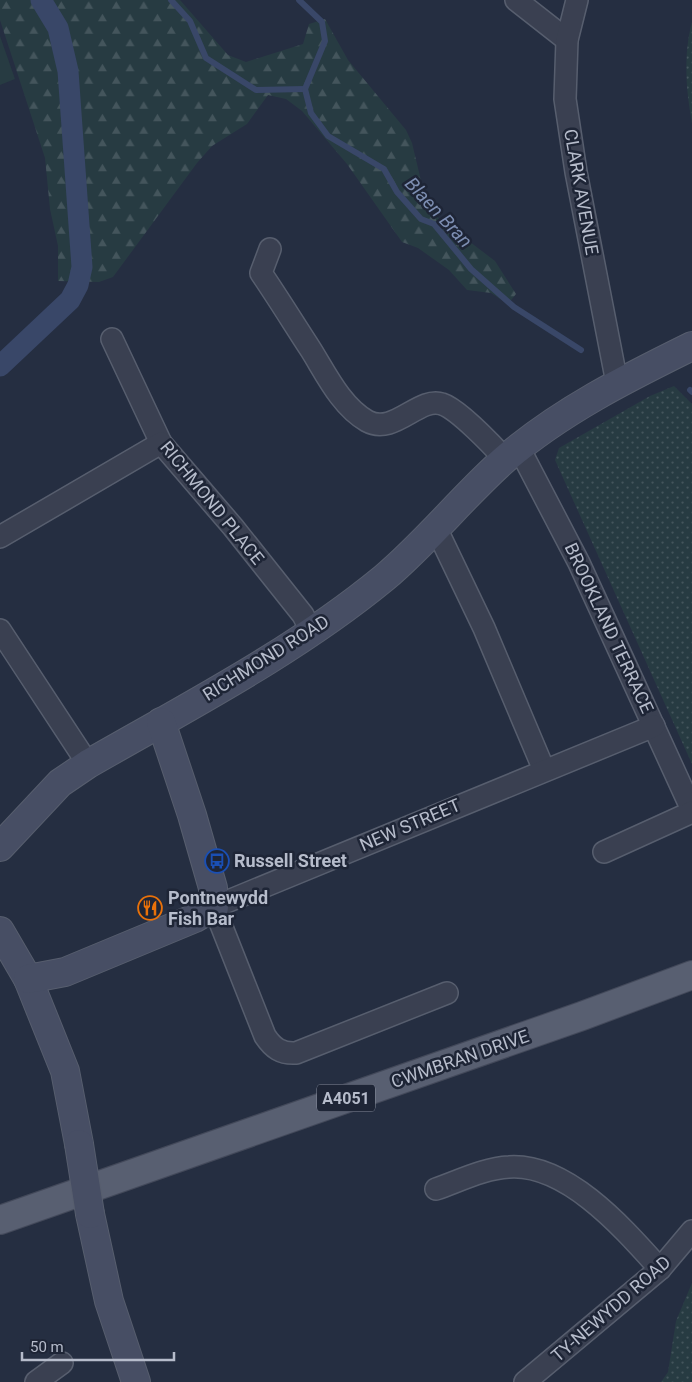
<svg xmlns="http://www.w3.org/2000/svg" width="692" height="1382" font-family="Roboto,sans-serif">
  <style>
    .green { fill: url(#green-dots) }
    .forest { fill: url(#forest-firs) }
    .pitch { fill: #273b42 }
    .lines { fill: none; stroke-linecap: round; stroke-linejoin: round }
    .stream { stroke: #394768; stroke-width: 6 }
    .canal { stroke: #394768; stroke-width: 21 }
    .street-casing { stroke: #575e6e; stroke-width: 24 }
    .secondary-casing { stroke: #575e6e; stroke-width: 30 }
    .primary-casing { stroke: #43495a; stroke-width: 30 }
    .street { stroke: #3a4051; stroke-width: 21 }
    .secondary { stroke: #474e64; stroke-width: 28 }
    .primary { stroke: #585f71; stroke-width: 28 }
    .secondary-bridge-casing { stroke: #575e6e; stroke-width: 30; stroke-linecap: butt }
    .secondary-bridge { stroke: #474e64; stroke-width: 28 }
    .labels { text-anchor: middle; stroke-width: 5; stroke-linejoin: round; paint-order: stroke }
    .shield { fill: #1e2536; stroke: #888f9e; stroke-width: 1 }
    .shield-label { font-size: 16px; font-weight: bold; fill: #b6bccb }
    .street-label { font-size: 18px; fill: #b6bccb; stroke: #1e2536 }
    .poi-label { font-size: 18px; font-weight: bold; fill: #b6bccb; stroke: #1e2536; text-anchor: start }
    .water-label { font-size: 19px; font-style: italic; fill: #7d8eb2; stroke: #1e2536 }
  </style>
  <defs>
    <pattern id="green-dots" width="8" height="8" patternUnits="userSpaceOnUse" patternTransform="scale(1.25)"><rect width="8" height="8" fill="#273b42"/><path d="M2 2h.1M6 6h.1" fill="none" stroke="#44555c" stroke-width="1.8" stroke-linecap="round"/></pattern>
    <pattern id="forest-firs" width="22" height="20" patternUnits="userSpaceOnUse" patternTransform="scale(1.25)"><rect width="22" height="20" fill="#273b42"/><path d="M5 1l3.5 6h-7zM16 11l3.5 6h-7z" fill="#44555c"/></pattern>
  </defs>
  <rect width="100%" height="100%" fill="#252e41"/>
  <g class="green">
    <path d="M692 22V123C686 91 683 55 692 22Z"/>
    <polygon points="674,386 692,404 692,764 555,460 559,448 650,396"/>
    <polygon points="692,1283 692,1382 661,1382 668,1372 676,1321"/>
  </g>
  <polygon class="forest" points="0,0 180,0 228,55 246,62 303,44 309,24 325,19 348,60 406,130 412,143 428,210 495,261 516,294 508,304 491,293 467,290 449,270 418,248 402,242 347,164 302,111 286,99 268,95 247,124 212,146 197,163 113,277 99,282 58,281 58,246 50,209 45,158 0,20"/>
  <polygon class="pitch" points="0,36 15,79 0,85"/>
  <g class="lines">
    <g class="stream">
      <polyline points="171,0 190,21 206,58 256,90 305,89"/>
      <polyline points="299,0 322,22 325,41 305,89 311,113 328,136 384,169 397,192 421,219 434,224 471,269 514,307 581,350"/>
      <polyline points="690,390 692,392"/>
    </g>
    <polyline class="canal" points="0,366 70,300 78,285 82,267 68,71 58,28 41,0"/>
    <g class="street-casing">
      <g id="street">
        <polyline points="516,0 567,40"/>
        <polyline points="577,0 567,40 565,99 576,172 617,383"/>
        <path d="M270 249 261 273C278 298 294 324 311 350 326 374 341 406 367 421 394 436 419 396 442 404 458 409 493 446 505 459"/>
        <polyline points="112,339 161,443 233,527 303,615 312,633"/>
        <polyline points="519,448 579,563 692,810"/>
        <polyline points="436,528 484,628 544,770"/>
        <polyline points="0,537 161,443"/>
        <polyline points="0,630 88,764"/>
        <polyline points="604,852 692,812"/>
        <path d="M447 993 296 1053C281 1054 273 1048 265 1036L214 907 654 726"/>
        <path d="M436 1189C459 1181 485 1168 509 1167 567 1163 624 1229 660 1269"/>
        <polyline points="36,1382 62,1363"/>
        <polyline points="525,1382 660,1269 692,1231"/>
      </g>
    </g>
    <g class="secondary-casing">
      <g id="secondary">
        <path d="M0 847 60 783 88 764C189 706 294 652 384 578 428 541 463 496 505 459 561 411 627 378 692 346"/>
        <polyline points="0,931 28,979 65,1071 79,1144"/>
        <polyline points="28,979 65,972 195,918 214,907 213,888 192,815 161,722"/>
        <polyline points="90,1214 109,1301 136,1382"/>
      </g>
    </g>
    <g class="primary-casing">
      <polyline id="primary" points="0,1220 582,1016 692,975"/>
    </g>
    <use href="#street" class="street"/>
    <use href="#secondary" class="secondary"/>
    <use href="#primary" class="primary"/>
    <g class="secondary-bridge-casing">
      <polyline id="secondary-bridge" points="79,1144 90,1214"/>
    </g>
    <use href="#secondary-bridge" class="secondary-bridge"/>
  </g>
  <defs>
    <g id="bus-ring" transform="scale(1.25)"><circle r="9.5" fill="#1e2536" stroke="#1a4fb4" stroke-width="1.5"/><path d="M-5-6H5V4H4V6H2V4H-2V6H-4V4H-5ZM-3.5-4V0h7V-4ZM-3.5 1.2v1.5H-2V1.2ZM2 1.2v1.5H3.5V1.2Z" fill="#1a4fb4"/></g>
    <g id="restaurant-ring" transform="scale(1.25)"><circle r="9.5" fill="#1e2536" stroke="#e8710a" stroke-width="1.5"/><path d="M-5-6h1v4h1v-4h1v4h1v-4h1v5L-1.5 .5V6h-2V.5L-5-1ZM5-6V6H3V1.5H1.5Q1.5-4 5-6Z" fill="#e8710a"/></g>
  </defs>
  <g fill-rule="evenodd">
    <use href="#bus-ring" x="217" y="861"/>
    <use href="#restaurant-ring" x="150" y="908"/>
  </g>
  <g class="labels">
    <rect class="shield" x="317" y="1084.5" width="58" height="27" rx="4"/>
    <g class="shield-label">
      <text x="346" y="1104">A4051</text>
    </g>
    <g class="street-label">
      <text transform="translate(581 192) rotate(80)" y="6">CLARK AVENUE</text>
      <text transform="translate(212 503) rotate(51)" y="6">RICHMOND PLACE</text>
      <text transform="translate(609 628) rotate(65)" y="6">BROOKLAND TERRACE</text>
      <text transform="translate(266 658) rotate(-32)" y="6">RICHMOND ROAD</text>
      <text transform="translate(410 825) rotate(-23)" y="6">NEW STREET</text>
      <text transform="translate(460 1059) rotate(-19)" y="6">CWMBRAN DRIVE</text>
      <text transform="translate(611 1309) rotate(-41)" y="6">TY-NEWYDD ROAD</text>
    </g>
    <g class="poi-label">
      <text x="234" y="867">Russell Street</text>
      <text x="168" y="904">Pontnewydd<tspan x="168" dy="21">Fish Bar</tspan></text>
    </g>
    <g class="water-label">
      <text transform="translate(439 212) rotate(47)" y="7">Blaen Bran</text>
    </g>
  </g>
  <path d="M22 1352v8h152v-8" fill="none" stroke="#b6bccb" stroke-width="2.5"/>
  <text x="30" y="1352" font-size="15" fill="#b6bccb" stroke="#1e2536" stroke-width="4" paint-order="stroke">50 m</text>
</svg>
